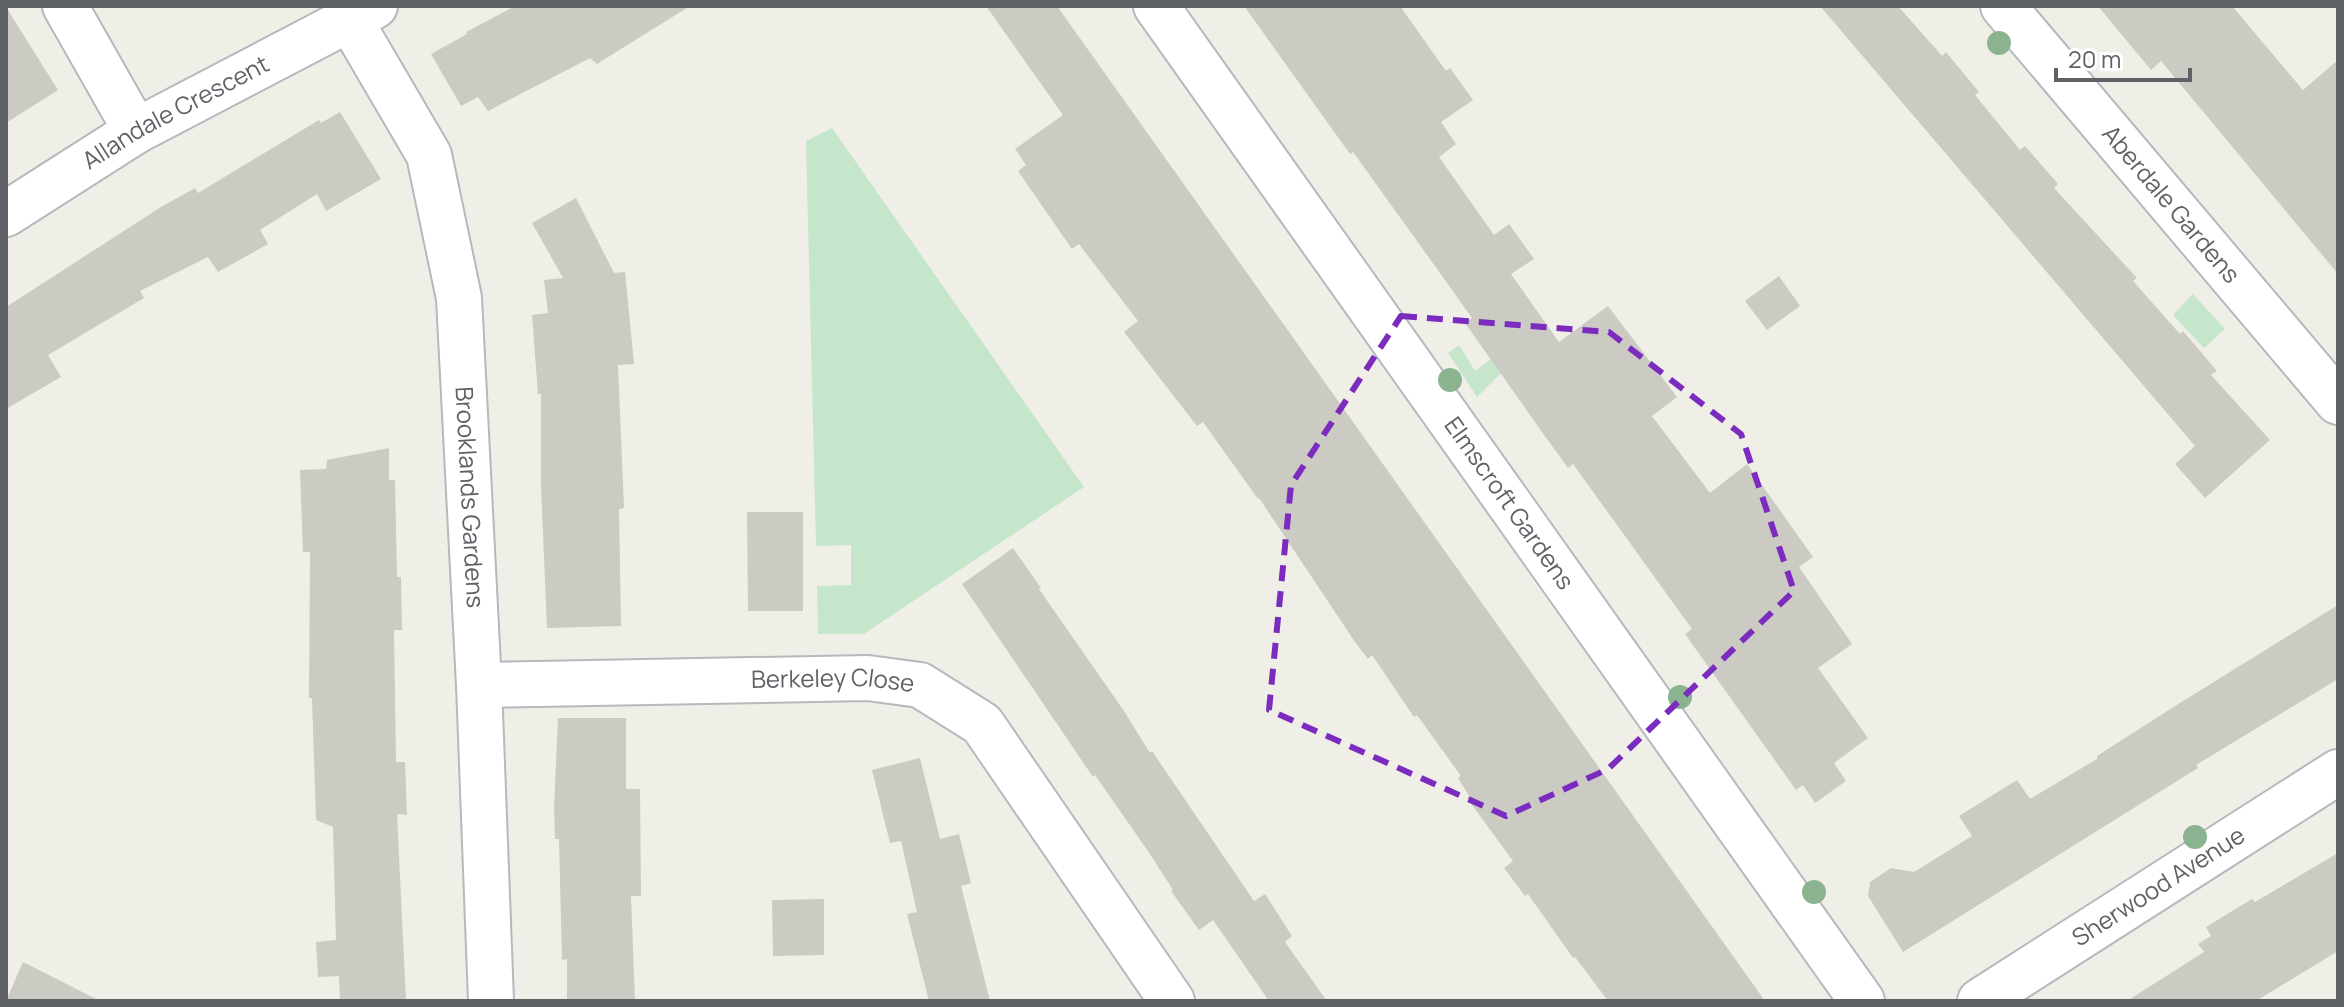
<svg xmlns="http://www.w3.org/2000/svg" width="2344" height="1007" font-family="Manrope,sans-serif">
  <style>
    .green { fill: #c5e6ca }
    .building { fill: #cbcac3 }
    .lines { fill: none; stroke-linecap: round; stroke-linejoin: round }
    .minor-casing { stroke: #b7b8bd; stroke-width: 48 }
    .minor { stroke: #fff; stroke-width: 44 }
    .tree { fill: #8bb390 }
    .marked { fill: none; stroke: #7b2cbf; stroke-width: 6; stroke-dasharray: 16 10; stroke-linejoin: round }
    .labels { text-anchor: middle; stroke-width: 6; stroke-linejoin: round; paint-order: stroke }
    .street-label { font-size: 24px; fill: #5e6166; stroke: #fff }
  </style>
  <rect width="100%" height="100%" fill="#f0efe7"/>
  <g class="green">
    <polygon points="832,128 1084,487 864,634 818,634 817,586 851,585 851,545 816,546 806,141"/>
    <polygon points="2193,294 2225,329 2204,348 2173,315"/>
    <polygon points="1459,345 1475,371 1491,359 1501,373 1477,397 1448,353"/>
  </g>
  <g class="building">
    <polygon points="515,6 690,6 597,64 590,58 488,111 478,97 461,106 431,54 467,34 466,32"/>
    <polygon points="986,6 1057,6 1765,1001 1608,1001 1575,957 1573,958 1528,894 1525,896 1504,868 1513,861 1467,798 1469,796 1458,778 1461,776 1417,715 1414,717 1372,655 1368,659 1355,642 1259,498 1258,499 1203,422 1197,426 1124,332 1138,321 1079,244 1072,249 1018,171 1026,165 1015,149 1063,115"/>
    <polygon points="1244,6 1400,6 1446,71 1450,68 1473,100 1441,122 1456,144 1439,157 1494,235 1509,224 1534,259 1511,274 1559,342 1608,306 1677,397 1652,416 1710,493 1747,464 1813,557 1799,567 1852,644 1818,668 1868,738 1834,763 1846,781 1815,803 1803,785 1796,790 1685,634 1692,629 1573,464 1568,468 1542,432 1465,323 1472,318 1440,273 1353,152 1350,154"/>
    <polygon points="1820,6 1898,6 1942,56 1946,52 1979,92 1975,95 2020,150 2025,146 2058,184 2054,188 2137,278 2133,281 2180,334 2183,331 2217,371 2211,375 2270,440 2205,498 2175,464 2195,446"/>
    <polygon points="2098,6 2232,6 2303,90 2338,60 2338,274 2161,61 2151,70"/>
    <polygon points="6,7 58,90 6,123"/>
    <polygon points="340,112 381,179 326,211 317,194 260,230 268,244 218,272 208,257 140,291 144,298 48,355 61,377 6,409 6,307 161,207 195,188 198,193 319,120 321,123"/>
    <polygon points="576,198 614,273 625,272 634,364 618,365 624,508 619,509 621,626 547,628 541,486 541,394 538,394 532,315 548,313 544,280 563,278 532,223"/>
    <polygon points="1779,276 1800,306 1767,330 1745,301"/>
    <polygon points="389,448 389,480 395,480 397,577 401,577 402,630 394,630 396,762 405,762 407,815 397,814 406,1001 340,1001 339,976 318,977 316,942 336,940 333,827 316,820 312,698 309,698 310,552 303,552 300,470 326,469 327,460"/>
    <polygon points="747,512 803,512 803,611 748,611"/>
    <polygon points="1013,548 1041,588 1039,589 1124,711 1150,753 1152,751 1254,901 1265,894 1292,936 1285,942 1327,1001 1269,1001 1213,920 1199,930 1171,891 1173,890 1150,854 1095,775 1093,777 962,584"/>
    <polygon points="2338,605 2338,679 2196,765 2198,768 1903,952 1868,896 1870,882 1891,868 1914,872 1972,836 1959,816 2017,780 2030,799 2097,759 2097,756 2175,706"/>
    <polygon points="558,718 626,718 626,789 640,789 641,896 631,896 635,1001 567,1001 567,959 562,960 559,839 555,839 554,807"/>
    <polygon points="920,758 940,839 959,834 971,883 961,886 990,1001 929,1001 907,914 917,912 901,841 890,843 872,770"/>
    <polygon points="2338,853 2338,951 2256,1001 2127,1001 2204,952 2198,944 2211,936 2206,927 2252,899 2255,902"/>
    <polygon points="824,899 824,955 773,956 772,900"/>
    <polygon points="23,962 100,1001 6,1001"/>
  </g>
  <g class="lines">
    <g class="minor-casing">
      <g id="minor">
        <polyline points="65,6 136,131"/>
        <path id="s1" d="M1156 6 1862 1001"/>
        <path id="s2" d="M2003 6 2338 402"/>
        <path id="s3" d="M350 20 429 155 459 298 479 685 491 1001"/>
        <path id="s4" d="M6 214 136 131 375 6"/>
        <path id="s5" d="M479 685 868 678 920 685 982 724 1172 1001"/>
        <path id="s6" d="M1980 1001 2338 772"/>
      </g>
    </g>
    <use href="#minor" class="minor"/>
  </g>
  <g class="tree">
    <circle cx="1999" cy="43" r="12"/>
    <circle cx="1450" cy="380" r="12"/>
    <circle cx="1680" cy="697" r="12"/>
    <circle cx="2195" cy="837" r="12"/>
    <circle cx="1814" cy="892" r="12"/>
  </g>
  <path class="marked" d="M1401 316 1609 332 1741 434 1794 591 1608 769 1506 816 1269 710 1291 485Z"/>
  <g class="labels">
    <g class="street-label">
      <text dy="8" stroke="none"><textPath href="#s4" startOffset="198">Allandale Crescent</textPath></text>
      <text dy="8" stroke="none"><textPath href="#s2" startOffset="260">Aberdale Gardens</textPath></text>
      <text dy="8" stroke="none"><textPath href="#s3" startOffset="502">Brooklands Gardens</textPath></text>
      <text dy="8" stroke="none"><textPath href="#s1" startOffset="610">Elmscroft Gardens</textPath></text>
      <text dy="8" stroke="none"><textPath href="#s5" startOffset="354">Berkeley Close</textPath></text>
      <text dy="8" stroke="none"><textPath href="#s6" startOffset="212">Sherwood Avenue</textPath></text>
    </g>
  </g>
  <rect width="2344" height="1007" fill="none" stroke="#5e6166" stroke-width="16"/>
  <path d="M2056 68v12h134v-12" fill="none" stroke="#5e6166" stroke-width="4"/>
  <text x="2068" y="68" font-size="24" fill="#5e6166" stroke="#ffffff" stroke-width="6" paint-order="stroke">20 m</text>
</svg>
